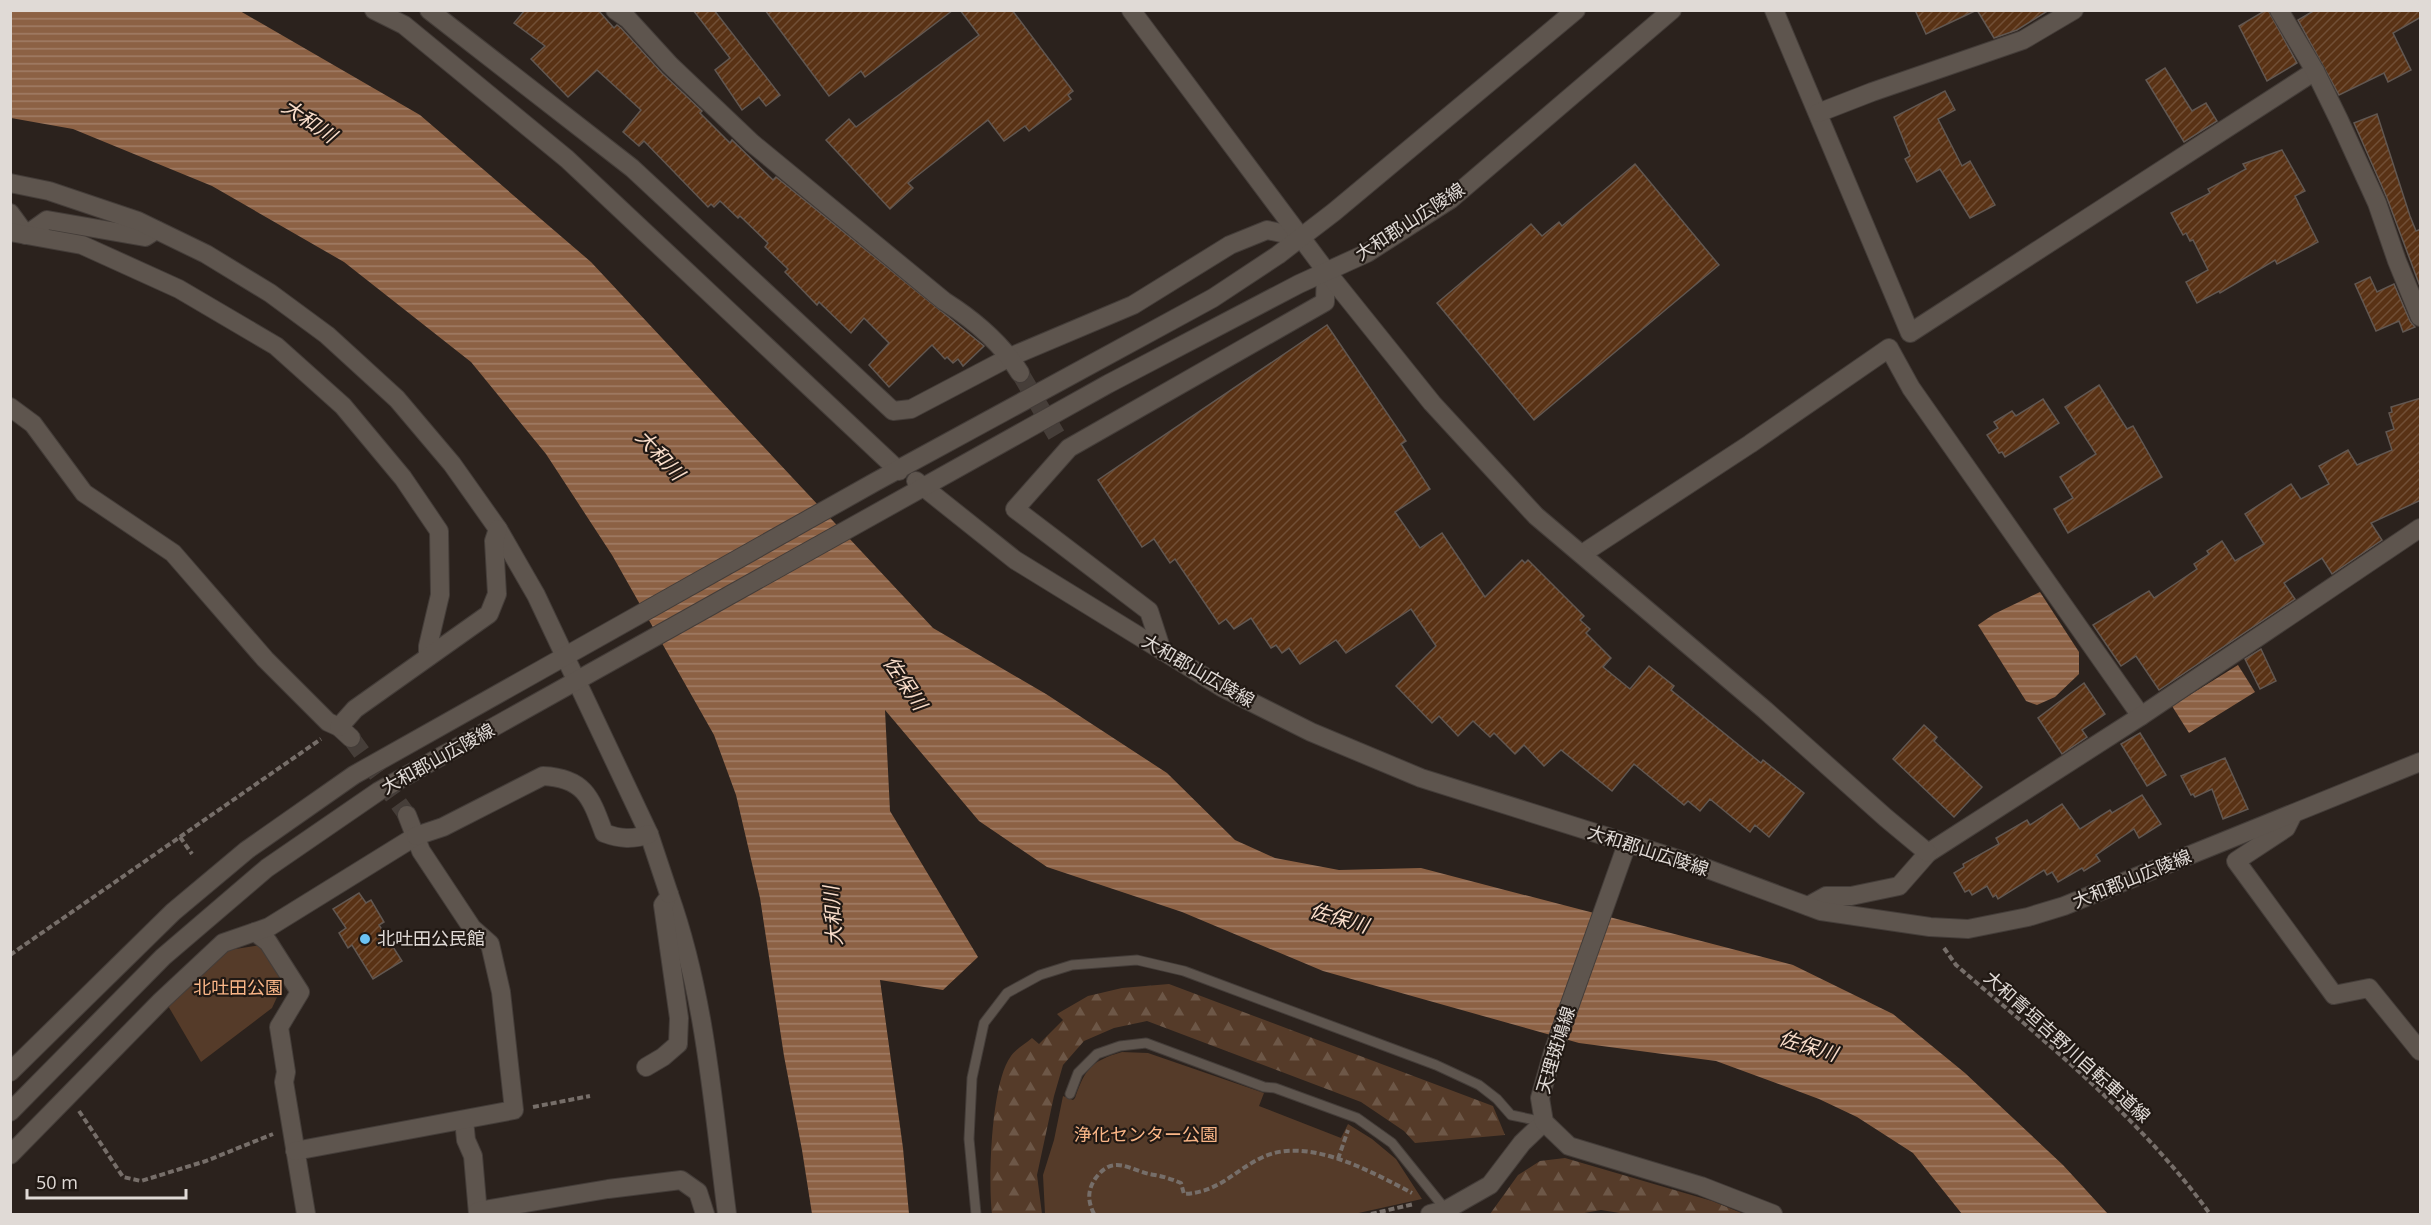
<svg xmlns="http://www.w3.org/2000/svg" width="2431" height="1225" font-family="'Open Sans','Noto Sans JP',sans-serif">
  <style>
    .forest { fill: url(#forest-firs) }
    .park { fill: #553b29 }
    .water { fill: url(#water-rules) }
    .building { fill: url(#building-hatch); stroke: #615751; stroke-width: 1.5 }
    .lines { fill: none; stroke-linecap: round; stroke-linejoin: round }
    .street-tunnel { stroke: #463e39; stroke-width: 18; stroke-dasharray: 18 9; stroke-linecap: butt }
    .secondary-tunnel { stroke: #463e39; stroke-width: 18; stroke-dasharray: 18 9; stroke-linecap: butt }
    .lane-casing { stroke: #443d39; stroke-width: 11 }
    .street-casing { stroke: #443d39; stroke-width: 20 }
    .secondary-casing { stroke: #443d39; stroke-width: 20 }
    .path { stroke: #766e69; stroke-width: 4; stroke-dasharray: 6 3; stroke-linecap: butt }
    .lane { stroke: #5e554e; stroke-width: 9 }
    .street { stroke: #5e554e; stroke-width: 18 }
    .secondary { stroke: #5e554e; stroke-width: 18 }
    .poi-dot { fill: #6cc2f3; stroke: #211914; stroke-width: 2 }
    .labels { text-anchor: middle; stroke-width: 4.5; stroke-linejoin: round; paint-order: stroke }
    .street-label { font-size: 18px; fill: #e0dad6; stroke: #211914 }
    .poi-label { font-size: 18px; fill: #e0dad6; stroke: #211914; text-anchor: start }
    .park-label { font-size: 18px; fill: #fab687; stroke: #211914 }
    .water-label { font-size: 20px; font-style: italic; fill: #f9ddca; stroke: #211914 }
  </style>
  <defs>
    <pattern id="forest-firs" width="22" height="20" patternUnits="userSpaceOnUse" patternTransform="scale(1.5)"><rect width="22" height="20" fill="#553b29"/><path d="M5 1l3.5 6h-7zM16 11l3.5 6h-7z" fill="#6d5747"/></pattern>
    <pattern id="water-rules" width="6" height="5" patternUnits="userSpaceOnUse" patternTransform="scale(1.5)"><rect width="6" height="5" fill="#8c6144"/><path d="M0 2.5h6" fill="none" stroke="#a17e67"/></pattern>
    <pattern id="building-hatch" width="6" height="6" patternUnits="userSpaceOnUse" patternTransform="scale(1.5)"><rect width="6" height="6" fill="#593215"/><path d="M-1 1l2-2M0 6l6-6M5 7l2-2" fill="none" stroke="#714f36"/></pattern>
  </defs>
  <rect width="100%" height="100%" fill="#2b221d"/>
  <g class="forest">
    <path d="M1169 984 1493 1106 1505 1135 1415 1143 1404 1131 1361 1102 1147 1021 1114 1028 1084 1041 1063 1065 1054 1096 1037 1175 1042 1214H992C988 1181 991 1082 1011 1056 1016 1049 1025 1044 1032 1038L1039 1044 1063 1020 1057 1014 1088 996 1122 988Z"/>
    <polygon points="1565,1158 1712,1201 1744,1214 1626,1214 1601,1210 1579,1214 1490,1214 1518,1175 1540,1161"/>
  </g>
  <g class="park">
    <polygon points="261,945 284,982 272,1008 201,1062 167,1004 223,951"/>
    <path d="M1122 1052 1148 1053 1264 1093 1259 1106 1341 1138 1348 1124 1372 1139 1396 1159 1422 1199 1354 1214H1045L1043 1175 1054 1140 1063 1096 1073 1100 1075 1098C1085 1069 1091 1061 1122 1052Z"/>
  </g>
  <g class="water">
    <polygon points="10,11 240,11 420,115 591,262 933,628 1046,694 1167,773 1235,840 1275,858 1339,870 1421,868 1793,965 1893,1014 1965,1073 2063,1165 2108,1214 1962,1214 1913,1153 1857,1117 1819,1099 1716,1061 1579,1043 1323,971 1182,912 1047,867 979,821 885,710 890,811 978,957 943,990 880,980 903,1148 909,1214 812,1214 802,1150 784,1056 760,898 736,795 714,735 612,555 546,454 471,362 344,262 212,186 73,129 11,118"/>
    <polygon points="2040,592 2079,652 2079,674 2055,697 2037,705 2026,701 1978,625 1994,614"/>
    <polygon points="2238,665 2255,692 2189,733 2172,706"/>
  </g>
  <g class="building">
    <polygon points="525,10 598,10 614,28 617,25 621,28 662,73 702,111 700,113 730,143 732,140 773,180 776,177 984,346 963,366 958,359 953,363 947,357 945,359 932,345 889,387 869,365 889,343 864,318 851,333 819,302 817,305 785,272 788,269 765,247 768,243 740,216 738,218 720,201 714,207 711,204 708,207 644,141 639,146 623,132 641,110 597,70 568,97 531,59 545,46 514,23"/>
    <polygon points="693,10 714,10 780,95 766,106 759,97 742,110 715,70 730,58"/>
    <polygon points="765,10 953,10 865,77 861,71 829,96"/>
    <polygon points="960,10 1012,10 1073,91 1068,95 1071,99 1029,131 1025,126 1004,141 988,120 908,183 913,188 890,209 826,140 849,119 856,127 979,35"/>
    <polygon points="1915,10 1977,10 1926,34"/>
    <polygon points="1977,10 2049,10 2017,30 1994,38"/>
    <polygon points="2266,10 2268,10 2297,63 2267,81 2239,26"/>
    <polygon points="2315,10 2421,10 2421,17 2393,33 2411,70 2388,82 2384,73 2339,95 2298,20"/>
    <polygon points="2165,68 2192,111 2206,103 2217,121 2184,142 2146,80"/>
    <polygon points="1945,91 1955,110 1938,119 1962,166 1970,161 1995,205 1970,218 1940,169 1917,182 1905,159 1910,156 1894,117"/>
    <polygon points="2377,114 2410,216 2416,231 2421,229 2421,289 2387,198 2354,123"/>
    <polygon points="2282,150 2305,191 2295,196 2318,242 2277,264 2275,260 2220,293 2219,291 2197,303 2186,282 2208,270 2193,240 2190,241 2186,233 2183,235 2171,213 2210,193 2208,189 2246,169 2243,164"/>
    <polygon points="1635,164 1719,265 1534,420 1437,303 1531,224 1542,236 1559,222 1562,226"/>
    <polygon points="2370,277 2377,292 2394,284 2410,321 2415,327 2403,332 2399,321 2376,331 2355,284"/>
    <polygon points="1327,325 1406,441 1401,444 1430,489 1395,512 1420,548 1442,533 1485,597 1522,560 1525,563 1528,560 1584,616 1580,620 1590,629 1586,633 1611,658 1603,667 1630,689 1649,666 1674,686 1671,690 1761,763 1763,760 1804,793 1769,837 1755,825 1750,832 1710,799 1700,811 1688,801 1684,805 1634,764 1612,791 1561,750 1544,766 1524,745 1515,754 1494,733 1490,737 1473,721 1458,736 1439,716 1432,723 1396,686 1436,646 1411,609 1346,653 1336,640 1300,664 1289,648 1282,653 1276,645 1271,648 1251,618 1234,629 1226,619 1219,624 1175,559 1170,563 1154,539 1142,547 1098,480"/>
    <polygon points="2099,385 2127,429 2133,426 2162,477 2068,533 2054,509 2073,498 2060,477 2096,454 2065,407"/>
    <polygon points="2421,398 2421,500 2371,523 2382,540 2332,574 2322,558 2284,583 2295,599 2159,690 2136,656 2121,666 2093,625 2149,591 2154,598 2197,569 2194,564 2209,554 2207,551 2222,541 2235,561 2264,544 2245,514 2291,484 2301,499 2329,484 2319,466 2348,450 2357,465 2392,450 2386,432 2394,429 2389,413 2392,412 2391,407"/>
    <polygon points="2043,399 2059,423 2005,457 2002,452 1999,453 1987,435 1998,428 1994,422 2012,411 2016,416"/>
    <polygon points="2261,649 2276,681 2260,689 2245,659"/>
    <polygon points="2084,683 2105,714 2082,730 2087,737 2062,754 2038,718"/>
    <polygon points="1924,725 1937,737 1934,741 1982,787 1954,817 1893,759"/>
    <polygon points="2140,733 2166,775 2147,786 2121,744"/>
    <polygon points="2225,758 2248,809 2223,819 2212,789 2195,797 2193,794 2191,795 2181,776"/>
    <polygon points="2142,795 2161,824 2139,838 2134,829 2096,855 2100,861 2084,871 2082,868 2058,882 2052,872 2047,875 2044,870 1998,899 1996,895 1993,897 1987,886 1972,895 1969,890 1965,892 1954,873 1964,867 1963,864 1999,844 1996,838 2027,820 2030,825 2062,804 2080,829 2110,810 2112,813"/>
    <polygon points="359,893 366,903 371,900 384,922 379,925 402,961 373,979 352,945 348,948 339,933 346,928 333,909"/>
  </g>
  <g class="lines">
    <polyline class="street-tunnel" points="1020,373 1061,443"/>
    <polyline class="secondary-tunnel" points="351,738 407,815"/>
    <g class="lane-casing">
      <g id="lane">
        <polyline points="1070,1094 1078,1073 1097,1054 1120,1046 1146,1043 1264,1087 1275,1088 1357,1118 1392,1143 1446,1210"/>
        <polyline points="976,1214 969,1139 972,1078 984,1023 1007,993 1040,975 1072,965 1137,960 1184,971 1436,1065 1479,1085 1497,1099 1511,1115 1544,1122"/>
      </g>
    </g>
    <g class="street-casing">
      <g id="street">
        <polyline points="374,10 404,25 567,159 899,471"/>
        <polyline points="429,10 632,168 893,411 911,409 1010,357 1133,305 1230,245 1267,230 1300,237"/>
        <path d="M615 10 628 19 670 65 752 143 944 301C974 320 1001 342 1020 373"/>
        <polyline points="1774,10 1910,333 2315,71"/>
        <polyline points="2279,10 2315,71 2339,120 2377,203 2397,261 2420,317"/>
        <polyline points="1818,113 1872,92 2023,40 2074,10"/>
        <polyline points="10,213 26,235 47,220 145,237 156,230"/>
        <polyline points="10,232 82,245 179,289 276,346 343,406 403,478 439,531 440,595 428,646 428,657"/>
        <polyline points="10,407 33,424 84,493 173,553 265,659 328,722 339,727 351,738"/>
        <polyline points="1582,554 1750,444 1889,348 1911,388 2141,716"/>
        <polyline points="1162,651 1149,611 1015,509 1069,448 1325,302 1326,271"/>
        <polyline points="2293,814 2286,828 2236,861 2334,995 2369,988 2420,1051"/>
        <path d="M669 894C706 998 713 1107 727 1214"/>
        <polyline points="1808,906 1826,896 1851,896 1899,886 1928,853 2141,716 2420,528"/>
        <polyline points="255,932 268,942 300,992 279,1027 286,1072 284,1082 306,1214"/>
        <polyline points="646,1067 663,1057 678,1044 679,1018 663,905 666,901"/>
        <polyline points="464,1120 466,1140 473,1156 478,1214"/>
        <polyline points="295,1151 514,1110 501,992 490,944 472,928 421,851 407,815"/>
        <polyline points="10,1155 161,1001 223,943 269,927 416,836"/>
        <polyline points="478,1211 608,1189 681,1180 698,1192 705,1214"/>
        <polyline points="1430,1214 1446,1210 1490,1185 1522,1143 1544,1122"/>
      </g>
    </g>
    <g class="secondary-casing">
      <g id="secondary">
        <polyline points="1131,10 1326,271 1432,403 1536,516 1765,710 1886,818 1928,853"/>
        <polyline points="10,183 49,191 138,221 206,254 270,293 327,335 397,399 452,464 498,529 536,595 649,834 669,894"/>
        <polyline points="916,481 1015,560 1223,688 1311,732 1421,778 1697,865 1821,911 1930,927 1968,929 2028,917 2064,906 2420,762"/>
        <polyline points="339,727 355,709 489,614 497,594 494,541 498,529"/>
        <path d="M416 836 443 827 543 776C585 778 591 798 604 833 620 839 633 840 649 834"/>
        <polyline points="1627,844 1553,1052 1540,1098 1544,1122 1569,1146 1701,1186 1773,1214"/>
        <polyline points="10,1072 173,912 247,850 354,775 875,482 1213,298 1278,255 1334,212 1576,10"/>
        <polyline points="10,1112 163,957 267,868 379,791 1108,384 1299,284 1367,253 1451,199 1672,10"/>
      </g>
    </g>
    <g class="path">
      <polyline points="180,837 192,854"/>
      <path d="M1944 948 1956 965C2046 1043 2140 1117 2210 1214"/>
      <polyline points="10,955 321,739"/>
      <polyline points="533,1107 590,1096"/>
      <polyline points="79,1111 123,1177 141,1181 206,1161 273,1134"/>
      <polyline points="1338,1159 1348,1130"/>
      <path d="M1094 1214C1088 1202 1087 1191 1095 1179 1114 1152 1131 1172 1155 1175 1165 1177 1171 1179 1181 1183L1184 1194C1220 1192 1233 1171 1263 1157 1308 1136 1372 1172 1412 1193"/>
      <polyline points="1371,1214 1414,1204"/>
    </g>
    <use href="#lane" class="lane"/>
    <use href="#street" class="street"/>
    <use href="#secondary" class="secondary"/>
  </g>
  <circle class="poi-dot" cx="365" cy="939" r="6"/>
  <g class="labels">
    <g class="street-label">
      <text transform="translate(1410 222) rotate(-33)" y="6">大和郡山広陵線</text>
      <text transform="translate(1198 671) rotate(30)" y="6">大和郡山広陵線</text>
      <text transform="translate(438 759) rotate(-29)" y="6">大和郡山広陵線</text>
      <text transform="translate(1648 851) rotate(18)" y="6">大和郡山広陵線</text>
      <text transform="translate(2132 879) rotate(-22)" y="6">大和郡山広陵線</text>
      <text transform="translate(2067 1047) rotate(42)" y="6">大和青垣吉野川自転車道線</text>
      <text transform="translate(1556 1050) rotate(-73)" y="6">天理斑鳩線</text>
    </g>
    <g class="poi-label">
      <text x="377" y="945">北吐田公民館</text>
    </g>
    <g class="park-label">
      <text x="238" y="994">北吐田公園</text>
      <text x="1146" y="1141">浄化センター公園</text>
    </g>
    <g class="water-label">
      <text transform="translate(309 121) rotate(34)" y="7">大和川</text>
      <text transform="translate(660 455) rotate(47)" y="7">大和川</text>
      <text transform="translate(905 683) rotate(56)" y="7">佐保川</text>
      <text transform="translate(833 916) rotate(-94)" y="7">大和川</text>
      <text transform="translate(1339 918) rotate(16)" y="7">佐保川</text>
      <text transform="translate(1808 1046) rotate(17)" y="7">佐保川</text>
    </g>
  </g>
  <rect width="2431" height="1225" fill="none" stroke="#e0dad6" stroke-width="24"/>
  <path d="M27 1189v9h159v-9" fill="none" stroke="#e0dad6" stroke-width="3"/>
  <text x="36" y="1189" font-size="18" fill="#e0dad6" stroke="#211914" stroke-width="4.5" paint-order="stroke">50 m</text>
</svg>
